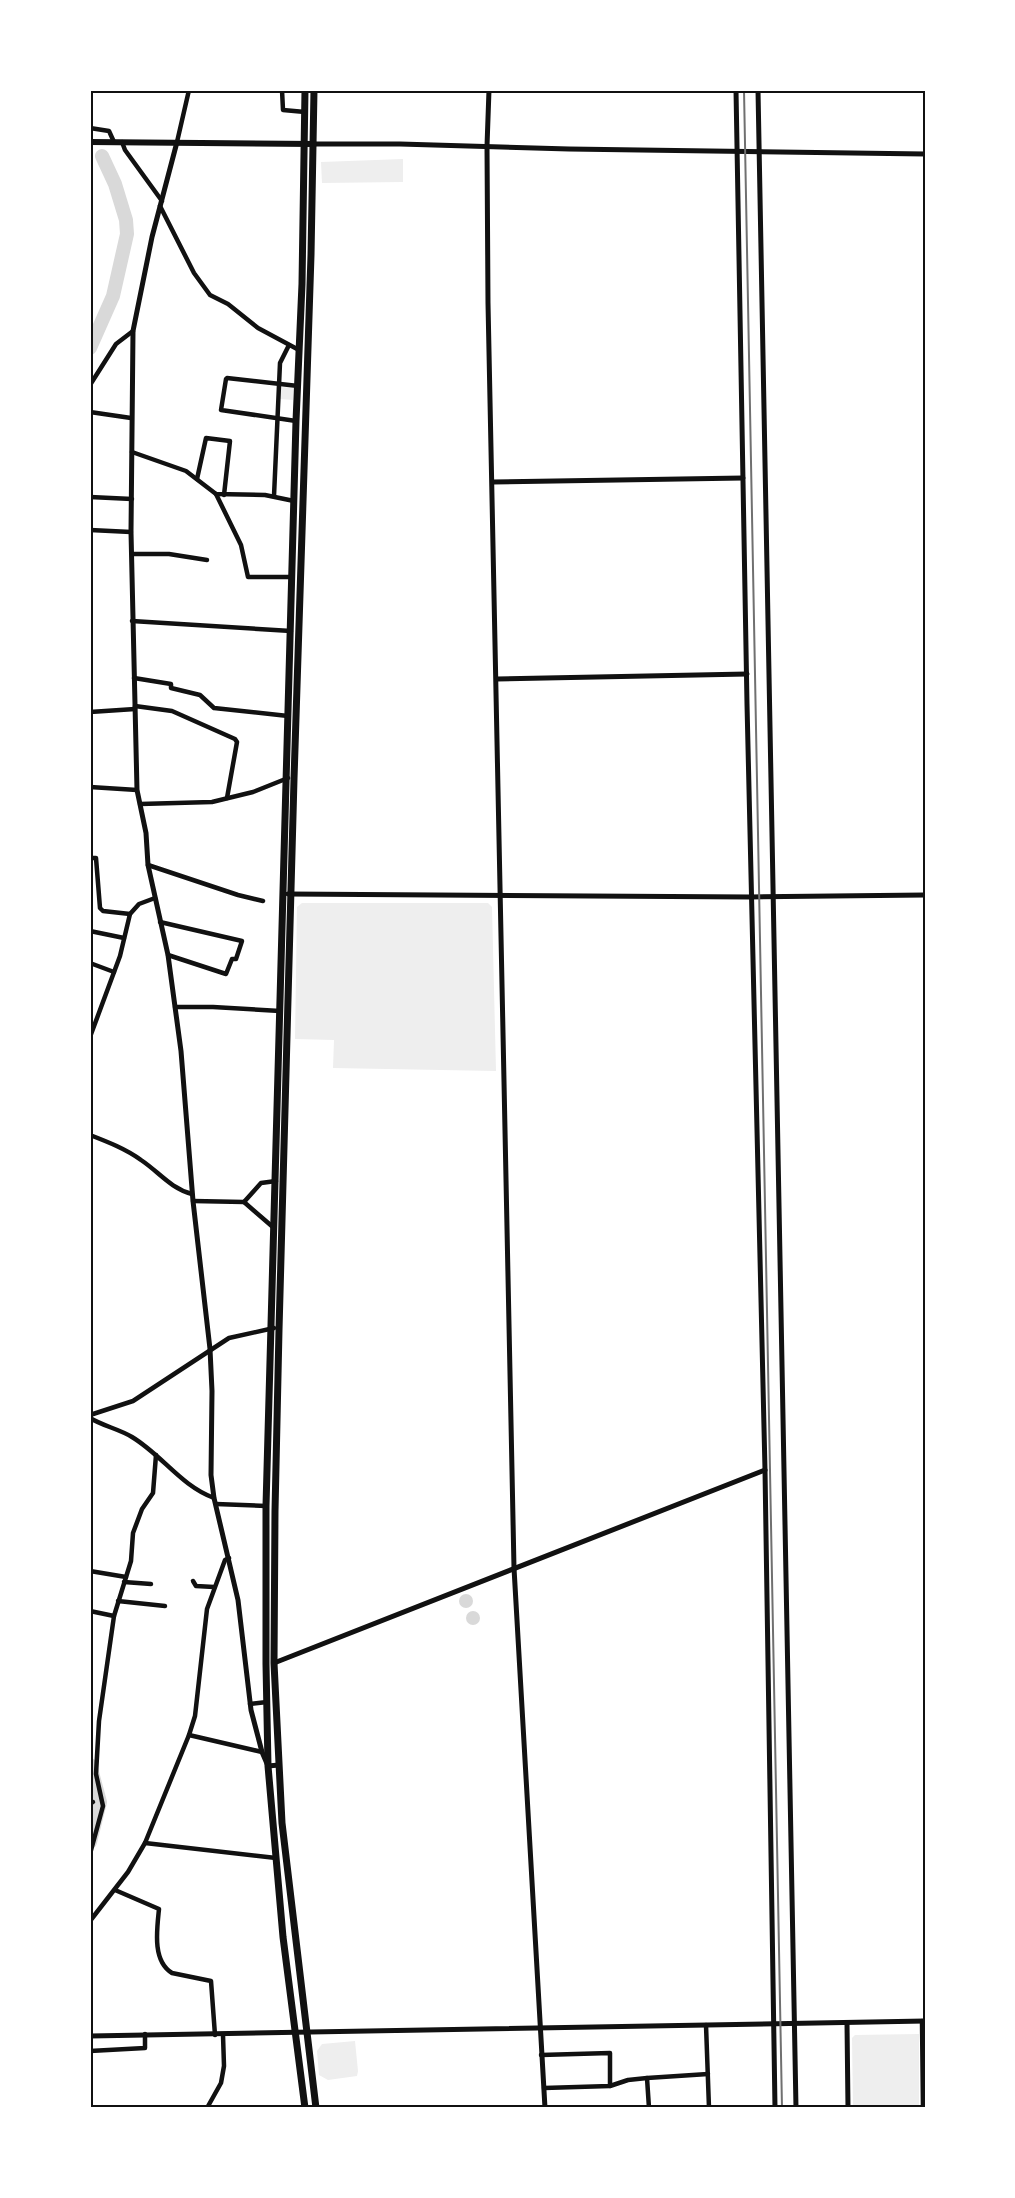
<svg xmlns="http://www.w3.org/2000/svg" width="1015" height="2198" font-family="'Space Grotesk',sans-serif">
  <style>
    .green { fill: #eee }
    .water { fill: #d9d9d9 }
    .lines { fill: none; stroke-linecap: round; stroke-linejoin: round }
    .river { stroke: #d9d9d9; stroke-width: 14 }
    .minor { stroke: #111; stroke-width: 4.5 }
    .tertiary { stroke: #111; stroke-width: 5 }
    .secondary { stroke: #111; stroke-width: 6 }
    .trunk { stroke: #111; stroke-width: 7 }
    .rail { stroke: #707070; stroke-width: 2 }
    .neatline { fill: none; stroke: #111; stroke-width: 2 }
  </style>
  <rect width="100%" height="100%" fill="#fff"/>
  <g class="green">
    <polygon points="403,159 403,182 322,183 321,162"/>
    <polygon points="281,387 294,388 293,400 280,399"/>
    <polygon points="302,903 488,903 492,907 496,1071 333,1068 334,1040 295,1039 297,907"/>
    <polygon points="919,2034 919,2108 853,2108 852,2038 855,2035"/>
    <polygon points="355,2041 358,2071 357,2076 328,2080 319,2075 317,2051 322,2044"/>
  </g>
  <g class="water">
    <circle cx="466" cy="1601" r="7"/>
    <circle cx="473" cy="1618" r="7"/>
  </g>
  <g class="lines">
    <g class="river">
      <polyline points="90,348 113,296 127,234 126,220 115,184 102,156"/>
      <polyline points="90,1765 100,1802 90,1842"/>
    </g>
    <g class="minor">
      <polyline points="282,90 283,110 305,112"/>
      <polyline points="90,128 109,131 114,142"/>
      <polyline points="122,142 125,150 162,201"/>
      <polyline points="177,142 189,90"/>
      <polyline points="160,206 194,273 210,295 228,304 258,328 299,350"/>
      <polyline points="90,385 116,344 133,331"/>
      <polyline points="90,412 131,418"/>
      <polyline points="296,421 221,410 226,379 227,378 298,386"/>
      <polyline points="132,452 186,471 216,494 265,495 294,501"/>
      <polyline points="197,479 206,438 230,441 224,495"/>
      <polyline points="216,494 241,545 248,577 292,577"/>
      <polyline points="274,496 280,363 289,345"/>
      <polyline points="90,497 132,499"/>
      <polyline points="90,530 131,532"/>
      <polyline points="132,554 169,554 207,560"/>
      <polyline points="132,621 291,631"/>
      <polyline points="134,678 171,684 171,688 200,695 214,708 288,716"/>
      <polyline points="135,706 172,711 235,739 237,742 227,798"/>
      <polyline points="90,712 135,709"/>
      <polyline points="90,787 137,790"/>
      <polyline points="140,804 212,802 253,792 288,778"/>
      <polyline points="90,858 96,858 100,908 103,911 130,914"/>
      <polyline points="148,865 238,895 263,901"/>
      <polyline points="160,922 242,941 236,959 232,959 226,974 168,955"/>
      <polyline points="90,931 124,938"/>
      <polyline points="90,963 114,972"/>
      <polyline points="175,1007 213,1007 280,1011"/>
      <polyline points="90,1037 120,956 130,914 139,904 155,898"/>
      <path d="M90 1135C108 1142 126 1149 141 1160 159 1172 170 1188 192 1194"/>
      <polyline points="193,1201 244,1202 261,1183 276,1181"/>
      <polyline points="244,1202 274,1228"/>
      <polyline points="90,1415 133,1401 229,1338 274,1328"/>
      <path d="M90 1418C103 1426 119 1429 132 1437 162 1455 181 1486 214 1498"/>
      <polyline points="216,1504 266,1506"/>
      <polyline points="90,1571 126,1577"/>
      <polyline points="193,1581 196,1586 214,1587"/>
      <polyline points="124,1582 151,1584"/>
      <polyline points="118,1601 165,1606"/>
      <polyline points="90,1611 114,1616"/>
      <polyline points="250,1704 267,1702"/>
      <polyline points="189,1735 262,1752"/>
      <polyline points="90,1804 93,1802"/>
      <polyline points="145,1843 276,1858"/>
      <polyline points="90,1854 103,1806 96,1774 99,1721 114,1616 131,1561 133,1533 142,1509 153,1493 156,1455"/>
      <path d="M115 1890 159 1909C157 1929 152 1961 172 1973L211 1981 215 2035"/>
      <polyline points="90,1921 128,1872 145,1843 189,1735 195,1716 207,1609 225,1560 229,1558"/>
      <polyline points="922,2021 923,2108"/>
      <polyline points="706,2025 709,2108"/>
      <polyline points="90,2051 145,2048 145,2034"/>
      <polyline points="541,2055 610,2053 610,2086"/>
      <polyline points="647,2078 649,2108"/>
      <polyline points="544,2088 610,2086 628,2080 647,2078 708,2074"/>
      <polyline points="207,2108 221,2083 224,2066 223,2035"/>
    </g>
    <g class="tertiary">
      <polyline points="489,90 487,146 488,303 514,1568 545,2108"/>
      <polyline points="736,90 747,704 765,1470 775,2108"/>
      <polyline points="758,90 796,2108"/>
      <polyline points="177,142 152,237 133,331 131,532 137,790 146,833 148,865 168,955 181,1051 193,1201 210,1349 212,1391 211,1475 214,1498 238,1600 251,1710 262,1752 268,1766 279,1765"/>
      <polyline points="314,144 400,144 569,149 925,154"/>
      <polyline points="493,482 743,478"/>
      <polyline points="497,679 747,674"/>
      <polyline points="288,894 751,897 925,895"/>
      <polyline points="274,1663 765,1470"/>
      <polyline points="847,2023 848,2108"/>
      <polyline points="90,2036 925,2021"/>
    </g>
    <polyline class="secondary" points="90,142 314,144"/>
    <g class="trunk">
      <polyline points="314,90 311,255 294,779 279,1330 275,1511 274,1663 282,1823 316,2108"/>
      <polyline points="305,2108 283,1937 268,1766 266,1664 266,1506 296,421 302,284 305,90"/>
    </g>
    <polyline class="rail" points="744,90 782,2108"/>
  </g>
  <rect width="1015" height="2198" fill="none" stroke="#ffffff" stroke-width="183"/>
  <rect x="92" y="92" width="832" height="2014" class="neatline"/>
</svg>
